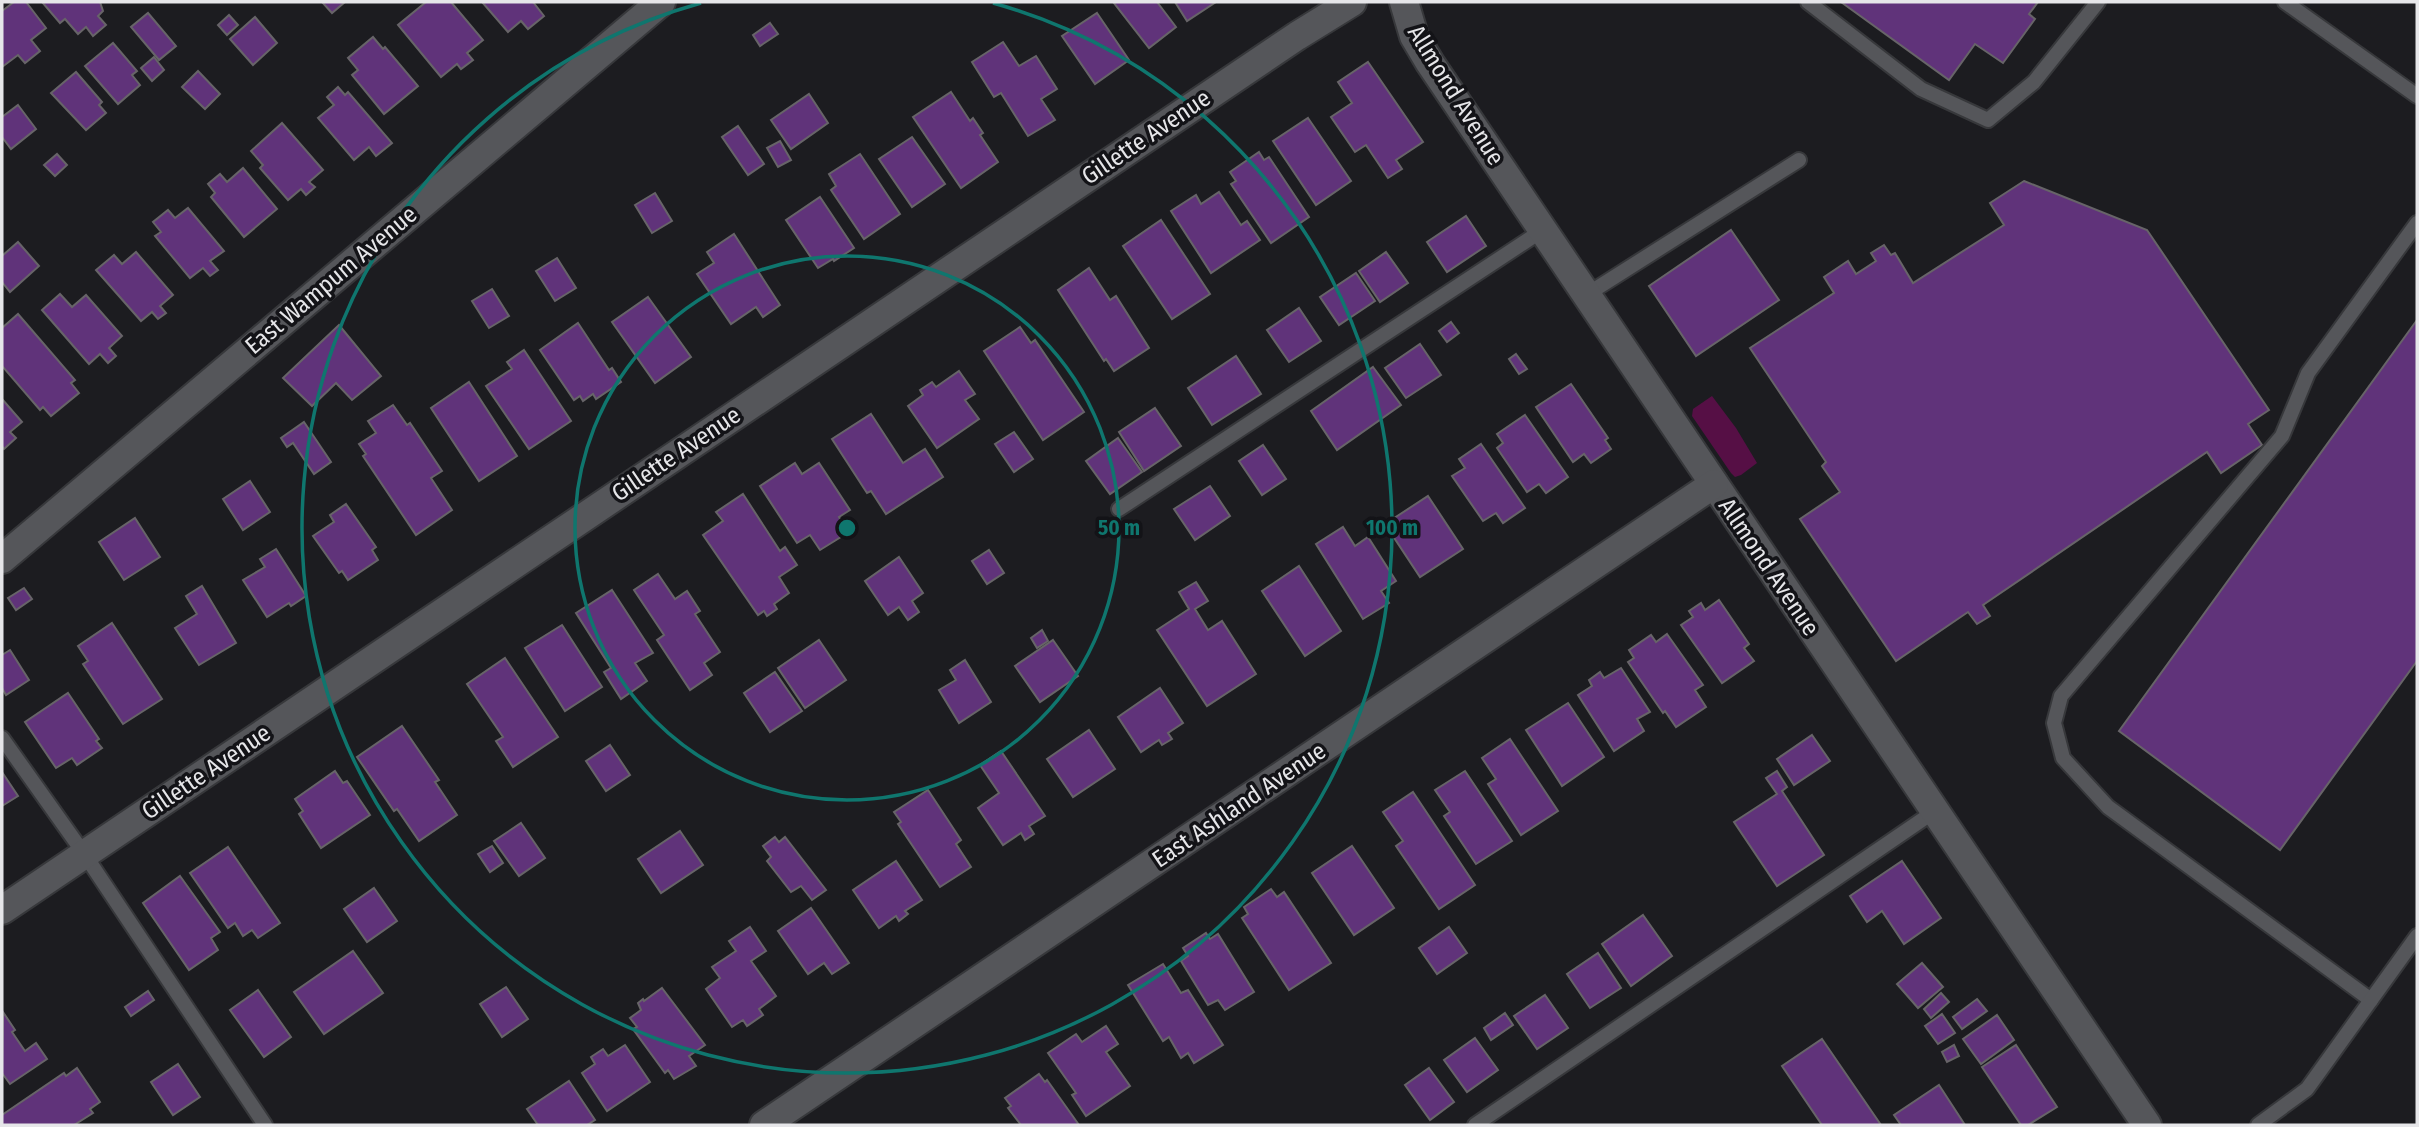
<svg xmlns="http://www.w3.org/2000/svg" width="2419" height="1127" font-family="'Fira Sans Condensed',sans-serif">
  <style>
    .green { fill: #560f45 }
    .building { fill: #60337a; stroke: #676468; stroke-width: 2 }
    .lines { fill: none; stroke-linecap: round; stroke-linejoin: round }
    .service-casing { stroke: #37383b; stroke-width: 18 }
    .minor-casing { stroke: #37383b; stroke-width: 32 }
    .service { stroke: #55565a; stroke-width: 14 }
    .minor { stroke: #55565a; stroke-width: 28 }
    .ring { fill: none; stroke: #0f766e; stroke-width: 3.5 }
    .labels { text-anchor: middle; stroke-width: 7; stroke-linejoin: round; paint-order: stroke }
    .street-label { font-size: 24px; fill: #e6e6e9; stroke: #131317 }
    .centre { fill: #0f766e; stroke: #131317; stroke-width: 3.5 }
    .ring-label { font-size: 21px; text-anchor: middle; font-weight: bold; fill: #0f766e; stroke: #131317; stroke-width: 7; stroke-linejoin: round; paint-order: stroke }
  </style>
  <rect width="100%" height="100%" fill="#1c1c20"/>
  <polygon class="green" points="1712,396 1736,428 1757,463 1741,475 1735,477 1731,473 1692,416 1693,409"/>
  <g class="building">
    <polygon points="14,2 26,2 46,28 31,40 40,51 25,63 18,55 2,67 2,11"/>
    <polygon points="42,2 100,2 103,11 98,16 106,25 93,36 86,27 78,34 65,19 60,23"/>
    <polygon points="322,2 345,2 332,13"/>
    <polygon points="426,2 451,2 483,40 467,53 473,60 461,69 457,64 441,77 398,25"/>
    <polygon points="482,2 533,2 544,16 528,29 521,21 508,32"/>
    <polygon points="1116,2 1157,2 1176,27 1149,48 1114,3"/>
    <polygon points="1175,2 1216,2 1187,21"/>
    <polygon points="1841,2 2038,2 2029,14 2035,19 2003,63 1975,44 1949,80"/>
    <polygon points="148,13 176,46 159,60 131,27"/>
    <polygon points="1097,13 1129,60 1095,84 1062,36"/>
    <polygon points="229,15 238,25 227,35 218,25"/>
    <polygon points="255,17 277,43 253,65 230,39"/>
    <polygon points="770,23 778,34 760,46 753,35"/>
    <polygon points="373,37 383,49 385,47 418,86 384,114 352,75 358,70 348,58"/>
    <polygon points="1003,42 1019,66 1036,56 1057,89 1041,99 1055,120 1028,136 1001,93 994,97 972,62"/>
    <polygon points="113,43 137,71 132,75 140,85 118,104 85,66"/>
    <polygon points="154,57 164,70 152,81 141,68"/>
    <polygon points="1368,62 1423,142 1396,160 1402,169 1388,178 1366,145 1355,152 1331,117 1352,103 1338,82"/>
    <polygon points="198,71 220,94 205,109 182,87"/>
    <polygon points="76,72 102,102 99,105 106,113 86,130 51,93"/>
    <polygon points="338,87 345,95 348,92 392,143 376,156 369,147 354,160 318,118 334,105 327,97"/>
    <polygon points="951,92 970,121 973,118 983,133 980,135 998,162 961,188 913,117"/>
    <polygon points="809,94 828,123 791,149 771,120"/>
    <polygon points="18,105 36,129 11,149 2,137 2,117"/>
    <polygon points="1308,118 1351,181 1316,205 1273,141"/>
    <polygon points="282,123 323,170 309,182 315,187 306,195 301,189 288,200 260,168 263,165 251,151"/>
    <polygon points="738,126 764,164 748,175 722,137"/>
    <polygon points="912,137 945,184 912,207 879,159"/>
    <polygon points="780,141 791,160 778,167 767,148"/>
    <polygon points="1259,152 1264,160 1269,157 1309,217 1271,243 1231,184 1236,181 1230,172"/>
    <polygon points="57,154 67,165 55,176 44,165"/>
    <polygon points="860,154 900,214 864,239 831,190 836,186 829,174"/>
    <polygon points="243,168 277,209 244,237 211,197 215,193 208,184 220,174 227,182"/>
    <polygon points="2024,181 2147,230 2269,410 2248,424 2262,445 2221,473 2207,452 1983,605 1990,616 1977,624 1968,612 1896,661 1800,519 1840,492 1822,466 1826,462 1750,348 1834,293 1824,277 1848,261 1856,274 1876,261 1871,253 1884,245 1891,255 1895,253 1913,283 2004,225 1990,203"/>
    <polygon points="1219,192 1241,225 1247,221 1260,240 1211,273 1171,211 1196,195 1201,204"/>
    <polygon points="655,193 672,221 652,233 635,205"/>
    <polygon points="820,197 854,248 834,261 833,259 818,268 786,220"/>
    <polygon points="188,208 224,251 210,261 218,270 210,276 203,268 190,278 155,236 161,232 153,222 168,210 175,218"/>
    <polygon points="1466,216 1486,246 1447,272 1427,242"/>
    <polygon points="1161,220 1210,294 1172,319 1123,246"/>
    <polygon points="1731,230 1779,300 1696,356 1649,286"/>
    <polygon points="734,234 780,305 763,317 756,307 731,324 697,274 714,263 707,252"/>
    <polygon points="18,242 39,266 10,292 2,282 2,256"/>
    <polygon points="136,252 173,295 160,306 166,313 158,319 152,312 141,321 96,270 114,255 122,264"/>
    <polygon points="1386,252 1408,283 1380,302 1359,271"/>
    <polygon points="557,258 576,288 555,301 536,271"/>
    <polygon points="1089,268 1110,300 1116,296 1149,348 1114,371 1106,359 1104,361 1058,290"/>
    <polygon points="1356,273 1375,301 1339,325 1320,297"/>
    <polygon points="492,289 509,316 489,328 472,301"/>
    <polygon points="60,294 72,307 86,295 122,336 109,348 116,356 108,363 100,354 89,364 42,310"/>
    <polygon points="648,297 691,357 655,383 612,322"/>
    <polygon points="1299,308 1321,341 1289,362 1267,330"/>
    <polygon points="18,314 75,380 71,383 79,393 51,416 43,407 40,410 2,366 2,328"/>
    <polygon points="2417,320 2417,661 2280,850 2119,731"/>
    <polygon points="1451,322 1459,333 1447,342 1439,331"/>
    <polygon points="578,323 609,370 612,368 621,382 596,399 593,394 583,401 580,396 574,400 540,350"/>
    <polygon points="339,325 381,376 352,400 336,383 312,406 283,378"/>
    <polygon points="1020,327 1031,343 1035,340 1084,412 1043,440 984,351"/>
    <polygon points="1420,344 1441,375 1406,398 1385,368"/>
    <polygon points="524,350 571,421 529,449 486,386 512,369 507,362"/>
    <polygon points="1516,354 1527,369 1519,374 1509,359"/>
    <polygon points="1236,356 1261,394 1212,425 1188,388"/>
    <polygon points="1373,367 1401,405 1337,450 1311,411"/>
    <polygon points="959,371 975,394 965,400 979,419 937,448 908,406 923,395 920,390 932,382 936,387"/>
    <polygon points="469,382 517,456 479,481 431,408"/>
    <polygon points="1571,384 1608,438 1605,440 1611,449 1591,463 1584,454 1573,462 1536,407"/>
    <polygon points="2,399 22,422 10,432 16,438 4,449 2,446"/>
    <polygon points="393,405 407,425 410,423 442,471 431,478 452,510 416,535 363,456 366,454 359,444 376,433 368,421"/>
    <polygon points="1155,408 1181,446 1144,471 1119,432"/>
    <polygon points="871,414 903,463 925,449 943,477 886,514 871,491 867,493 832,439"/>
    <polygon points="1525,415 1568,477 1546,493 1539,484 1527,492 1497,448 1503,443 1497,434"/>
    <polygon points="304,422 331,462 314,474 293,443 287,447 281,438"/>
    <polygon points="1014,432 1033,459 1014,472 995,444"/>
    <polygon points="1118,438 1142,472 1110,494 1086,461"/>
    <polygon points="1481,444 1525,508 1503,523 1496,513 1483,521 1452,476 1465,468 1459,459"/>
    <polygon points="1263,445 1286,479 1262,495 1239,461"/>
    <polygon points="795,463 802,474 819,463 850,510 839,517 849,532 820,550 810,535 797,543 760,486"/>
    <polygon points="250,481 270,512 243,530 223,499"/>
    <polygon points="1210,486 1230,516 1195,540 1174,509"/>
    <polygon points="743,494 780,551 785,547 797,565 779,577 789,593 774,604 777,609 767,616 764,611 758,615 703,535 723,521 716,512"/>
    <polygon points="1428,496 1463,549 1420,577 1385,524"/>
    <polygon points="346,504 376,547 372,550 378,560 348,580 342,571 339,573 313,536 334,522 330,515"/>
    <polygon points="135,518 160,557 124,580 99,542"/>
    <polygon points="1343,527 1355,546 1368,537 1396,581 1381,591 1389,603 1363,619 1316,544"/>
    <polygon points="276,549 306,596 291,606 289,603 267,617 243,580 265,567 260,559"/>
    <polygon points="989,550 1004,573 987,584 972,561"/>
    <polygon points="899,557 923,593 912,601 919,612 908,620 899,607 888,615 865,581"/>
    <polygon points="1299,566 1341,631 1305,656 1262,591"/>
    <polygon points="658,574 675,599 687,591 700,611 695,614 720,652 704,663 712,675 690,690 657,640 664,635 634,590"/>
    <polygon points="1196,582 1208,601 1195,609 1208,630 1222,621 1256,674 1207,706 1157,630 1189,609 1179,592"/>
    <polygon points="202,586 236,643 199,665 175,628 197,614 186,596"/>
    <polygon points="24,588 32,599 16,610 8,598"/>
    <polygon points="612,590 653,653 635,663 647,681 621,699 604,672 611,668 576,613"/>
    <polygon points="1719,600 1749,644 1744,648 1754,661 1722,683 1681,625 1693,617 1689,611 1701,603 1705,610"/>
    <polygon points="112,623 162,699 123,724 83,664 88,661 78,646"/>
    <polygon points="562,625 602,687 565,711 525,648"/>
    <polygon points="1042,630 1048,641 1037,648 1031,638"/>
    <polygon points="1667,634 1703,685 1695,690 1706,707 1676,727 1665,711 1663,713 1628,662 1634,658 1629,650 1651,635 1656,642"/>
    <polygon points="819,640 846,680 805,708 778,668"/>
    <polygon points="1053,640 1078,676 1040,702 1015,666"/>
    <polygon points="10,650 29,680 6,695 2,688 2,655"/>
    <polygon points="505,658 558,737 513,767 496,741 503,737 467,684"/>
    <polygon points="965,660 991,702 959,723 939,690 956,680 950,670"/>
    <polygon points="1621,668 1650,712 1637,719 1644,731 1614,751 1578,695 1592,686 1589,680 1600,672 1604,678"/>
    <polygon points="775,672 802,711 770,732 744,693"/>
    <polygon points="1160,688 1183,723 1168,733 1172,739 1162,745 1159,740 1141,752 1118,717"/>
    <polygon points="68,693 99,739 96,741 102,748 77,765 72,758 56,768 25,722"/>
    <polygon points="1568,703 1604,757 1562,786 1526,730"/>
    <polygon points="402,726 439,780 435,782 457,815 419,841 397,809 394,811 357,757"/>
    <polygon points="1089,730 1115,769 1073,797 1047,759"/>
    <polygon points="1812,735 1830,761 1794,785 1777,759"/>
    <polygon points="1510,739 1558,811 1521,835 1488,784 1496,779 1482,758"/>
    <polygon points="610,745 630,775 606,791 586,761"/>
    <polygon points="1001,751 1045,816 1029,826 1034,834 1025,840 1021,833 1003,845 978,808 999,793 980,765"/>
    <polygon points="335,771 343,783 347,781 370,815 321,848 299,814 303,811 295,799"/>
    <polygon points="1465,771 1512,841 1476,864 1444,816 1450,812 1435,790"/>
    <polygon points="1777,771 1787,787 1782,791 1824,855 1777,886 1734,822 1777,794 1766,778"/>
    <polygon points="2,772 18,796 2,806"/>
    <polygon points="928,790 961,840 956,844 971,867 940,887 898,824 901,822 894,812"/>
    <polygon points="1413,792 1475,885 1439,909 1396,846 1403,841 1383,812"/>
    <polygon points="521,823 545,858 519,876 494,841"/>
    <polygon points="680,831 703,865 661,893 638,859"/>
    <polygon points="775,837 779,842 785,837 826,890 812,900 801,886 791,892 767,861 771,857 763,846"/>
    <polygon points="492,846 503,863 490,872 478,854"/>
    <polygon points="1352,846 1394,908 1354,935 1312,873"/>
    <polygon points="228,847 280,923 258,938 252,930 243,936 235,923 228,928 190,873"/>
    <polygon points="896,861 922,900 905,911 908,914 899,921 896,916 879,928 853,890"/>
    <polygon points="1902,861 1941,918 1904,944 1882,911 1867,922 1850,896"/>
    <polygon points="180,876 220,932 211,938 218,950 189,970 143,903"/>
    <polygon points="374,888 397,921 367,942 344,909"/>
    <polygon points="1271,889 1277,897 1284,892 1331,963 1289,990 1242,918 1248,914 1244,907"/>
    <polygon points="811,908 849,963 832,974 824,963 808,974 778,931"/>
    <polygon points="1643,915 1672,956 1631,986 1602,944"/>
    <polygon points="750,927 766,951 751,961 776,996 759,1009 763,1015 747,1026 743,1020 732,1027 706,989 720,978 712,967 736,951 729,941"/>
    <polygon points="1449,927 1467,953 1437,974 1419,948"/>
    <polygon points="1206,933 1210,939 1218,934 1254,992 1225,1010 1218,1000 1208,1005 1181,961 1188,956 1183,948"/>
    <polygon points="353,951 383,993 324,1034 294,992"/>
    <polygon points="1598,953 1621,988 1590,1008 1567,974"/>
    <polygon points="1922,963 1943,987 1918,1008 1897,984"/>
    <polygon points="1163,964 1181,993 1188,990 1223,1045 1194,1063 1188,1053 1181,1058 1169,1037 1163,1041 1128,985"/>
    <polygon points="506,987 528,1019 502,1037 480,1004"/>
    <polygon points="662,988 705,1045 689,1056 696,1066 674,1079 668,1070 665,1073 633,1029 637,1027 630,1018 641,1010 638,1003 643,999 644,1001"/>
    <polygon points="258,990 291,1037 264,1057 230,1010"/>
    <polygon points="148,991 154,1000 131,1016 125,1007"/>
    <polygon points="1941,993 1949,1002 1931,1018 1924,1009"/>
    <polygon points="1545,995 1568,1028 1537,1049 1514,1016"/>
    <polygon points="1977,999 1987,1011 1962,1029 1953,1017"/>
    <polygon points="3,1012 15,1030 12,1032 25,1051 36,1043 47,1059 10,1084 2,1073"/>
    <polygon points="1505,1013 1513,1025 1491,1040 1484,1028"/>
    <polygon points="1942,1014 1955,1033 1938,1044 1925,1026"/>
    <polygon points="1997,1015 2014,1040 1981,1064 1963,1039"/>
    <polygon points="1106,1026 1118,1044 1106,1052 1130,1086 1086,1116 1072,1095 1076,1093 1048,1053 1076,1034 1082,1042"/>
    <polygon points="1475,1038 1498,1070 1467,1092 1444,1060"/>
    <polygon points="1822,1039 1881,1125 1822,1125 1782,1066"/>
    <polygon points="625,1045 650,1082 607,1111 582,1073 595,1064 591,1057 603,1049 608,1056"/>
    <polygon points="1954,1045 1959,1056 1947,1062 1942,1052"/>
    <polygon points="2016,1045 2057,1107 2028,1125 2021,1125 1982,1067"/>
    <polygon points="178,1064 200,1097 173,1115 151,1082"/>
    <polygon points="77,1068 100,1102 90,1109 93,1113 74,1125 2,1125 2,1115 64,1073 66,1076"/>
    <polygon points="1429,1068 1454,1102 1430,1120 1405,1085"/>
    <polygon points="1039,1074 1045,1082 1047,1080 1079,1125 1021,1125 1008,1108 1011,1106 1005,1098"/>
    <polygon points="569,1081 595,1120 587,1125 538,1125 527,1109"/>
    <polygon points="1939,1085 1965,1125 1901,1125 1894,1115"/>
  </g>
  <g class="lines">
    <g class="service-casing">
      <g id="service">
        <polyline points="1808,2 1921,89 1988,120 2034,82 2098,2"/>
        <polyline points="2285,2 2417,96"/>
        <polyline points="1586,295 1799,160"/>
        <polyline points="1119,509 1543,230"/>
        <polyline points="2,738 85,855 265,1125"/>
        <polyline points="2371,1000 2108,807 2063,758 2054,723 2061,696 2282,436 2308,373 2417,223"/>
        <polyline points="1475,1125 1935,811"/>
        <polyline points="2258,1125 2307,1089 2417,936"/>
      </g>
    </g>
    <g class="minor-casing">
      <g id="minor">
        <polyline points="1404,2 1414,36 1430,63 2147,1125"/>
        <polyline points="2,559 661,2"/>
        <polyline points="2,910 1297,36 1352,2"/>
        <polyline points="764,1125 1714,484"/>
      </g>
    </g>
    <use href="#service" class="service"/>
    <use href="#minor" class="minor"/>
  </g>
  <g class="ring">
    <circle cx="847" cy="528" r="272"/>
    <path d="M993 3A545 545 0 1 1 701 3"/>
  </g>
  <g class="labels">
    <g class="street-label">
      <text transform="translate(1456 95) rotate(58)" y="8">Allmond Avenue</text>
      <text transform="translate(1146 137) rotate(-34)" y="8">Gillette Avenue</text>
      <text transform="translate(331 280) rotate(-40)" y="8">East Wampum Avenue</text>
      <text transform="translate(676 454) rotate(-34)" y="8">Gillette Avenue</text>
      <text transform="translate(1769 567) rotate(56)" y="8">Allmond Avenue</text>
      <text transform="translate(206 772) rotate(-34)" y="8">Gillette Avenue</text>
      <text transform="translate(1239 805) rotate(-34)" y="8">East Ashland Avenue</text>
    </g>
  </g>
  <circle cx="847" cy="528" r="10" class="centre"/>
  <g class="ring-label">
    <text x="1119" y="535">50 m</text>
    <text x="1392" y="535">100 m</text>
  </g>
  <rect width="2419" height="1127" fill="none" stroke="#e6e6e9" stroke-width="7"/>
</svg>
